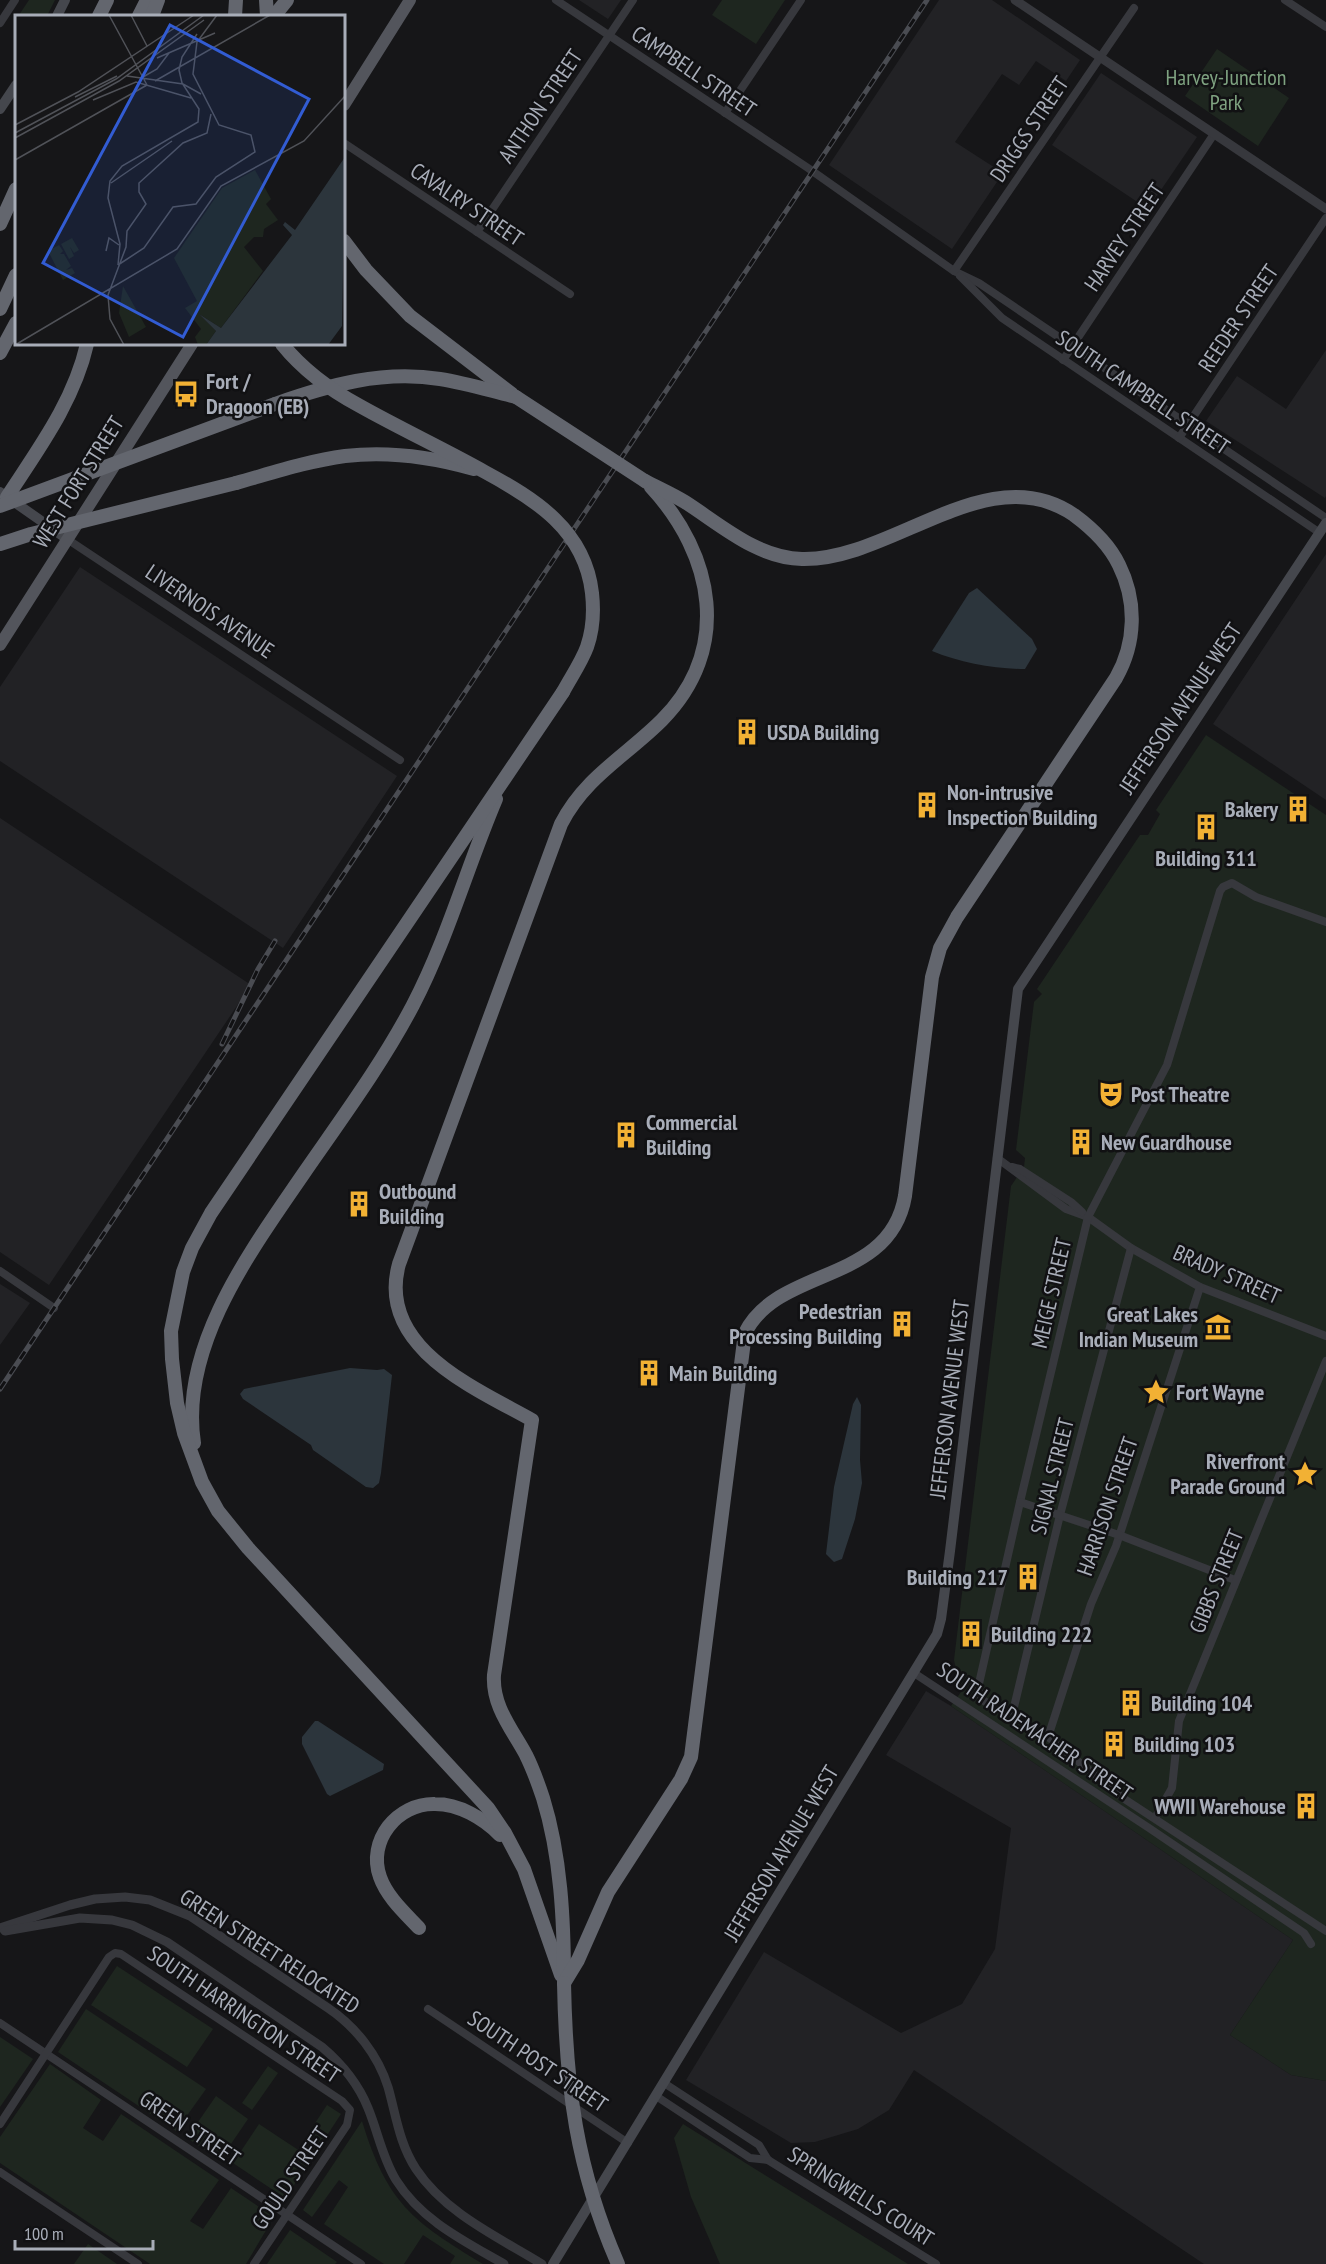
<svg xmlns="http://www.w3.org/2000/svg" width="1326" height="2264" font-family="'PT Sans Narrow',sans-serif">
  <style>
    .built { fill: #222225 }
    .green { fill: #1e261f }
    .water { fill: #2c353c }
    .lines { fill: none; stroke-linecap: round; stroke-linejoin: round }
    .minor { stroke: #37383d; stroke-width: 8 }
    .tertiary { stroke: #37383d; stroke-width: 9 }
    .secondary { stroke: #45474d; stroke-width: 10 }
    .primary { stroke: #53555c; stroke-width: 12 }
    .motorway { stroke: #63666e; stroke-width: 14 }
    .rail-casing { stroke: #4a4c52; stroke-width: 5 }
    .rail { stroke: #111113; stroke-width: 3; stroke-dasharray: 9; stroke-linecap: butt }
    .motorway-bridge { stroke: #63666e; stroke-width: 14 }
    .labels { text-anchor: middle; stroke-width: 5; stroke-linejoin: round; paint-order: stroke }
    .street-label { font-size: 22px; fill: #a8adb8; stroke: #111113 }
    .park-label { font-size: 22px; fill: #7fa381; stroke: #111113 }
    .poi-label { font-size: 22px; font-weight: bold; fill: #a8adb8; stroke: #111113; text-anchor: start }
    .inset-road { fill: none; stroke: #505258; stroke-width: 1.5 }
    .view { fill: #325cd3; fill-opacity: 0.15; stroke: #325cd3; stroke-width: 3 }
    .inset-edge { fill: none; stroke: #a8adb8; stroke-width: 3 }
  </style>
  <rect width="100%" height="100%" fill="#161618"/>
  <g class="built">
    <polygon points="579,0 621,0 608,19"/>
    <polygon points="939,0 992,0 1080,60 1066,81 1036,61 1019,85 1002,74 955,142 1003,173 952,249 829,165"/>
    <polygon points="1101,73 1197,137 1148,209 1052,145"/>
    <polygon points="1326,350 1326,496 1325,498 1206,421 1237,376 1286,409"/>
    <polygon points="1326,554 1326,800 1213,724"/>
    <polygon points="80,567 397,776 283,948 0,761 0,687"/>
    <polygon points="0,818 251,985 49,1285 0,1252"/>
    <polygon points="0,1284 30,1303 0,1345"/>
    <polygon points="926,1691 951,1706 1293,1940 1230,2035 1291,2075 1326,2081 1326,2264 1204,2264 914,2070 889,2110 858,2129 815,2142 791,2143 686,2080 764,1952 901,2033 962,2004 995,1949 1011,1828 886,1755"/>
  </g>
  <g class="green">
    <polygon points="29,0 55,0 47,16 22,16 19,15"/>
    <polygon points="722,0 785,0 756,44 712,15"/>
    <polygon points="1217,49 1289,98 1258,146 1185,96"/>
    <polygon points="1206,735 1326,815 1326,2081 1291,2075 1230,2035 1293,1940 951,1706 961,1692 954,1660 1011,1186 1024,1167 1025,1158 1016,1150 1034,1002 1042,994 1037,989 1140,835 1148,835 1160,814 1156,810"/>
    <polygon points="117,1966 213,2029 187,2067 91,2005"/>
    <polygon points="86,2009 206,2089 176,2131 58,2052"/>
    <polygon points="0,2037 33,2059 0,2107"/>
    <polygon points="50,2064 101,2100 83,2128 103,2141 121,2114 219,2180 190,2221 203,2229 231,2188 274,2217 246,2264 150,2264 0,2163 0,2137"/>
    <polygon points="268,2066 278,2073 252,2110 242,2103"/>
    <polygon points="216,2096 248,2119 220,2160 187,2138"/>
    <polygon points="327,2105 341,2114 316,2152 302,2143"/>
    <path d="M362 2121C387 2203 412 2221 483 2264H450L455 2256 423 2235 404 2264H384L324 2224 348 2187 339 2180 312 2217 303 2210Z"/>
    <polygon points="259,2124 312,2159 285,2198 233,2163"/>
    <polygon points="683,2124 908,2264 720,2264 691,2197 674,2138"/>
    <polygon points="290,2230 337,2262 335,2264 267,2264"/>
    <polygon points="88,2244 117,2264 74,2264"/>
  </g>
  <g class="water">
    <path d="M977 588 1032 639 1037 649 1025 669C994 669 961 663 932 651L969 593Z"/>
    <polygon points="350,1368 377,1370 384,1369 392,1375 381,1473 379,1483 373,1488 366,1487 313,1450 311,1445 243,1399 240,1394 244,1389"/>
    <polygon points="857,1397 861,1405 860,1460 862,1483 855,1519 842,1559 834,1562 826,1554 834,1487 853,1404"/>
    <polygon points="315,1721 318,1721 384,1764 383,1770 330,1796 327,1794 302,1744 302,1737"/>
  </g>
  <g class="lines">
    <g class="minor">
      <polyline points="556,0 808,168 954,271 979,283 1326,518"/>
      <polyline points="1285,0 1326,27"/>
      <polyline points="0,23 15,0"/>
      <polyline points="725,113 801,0"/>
      <polyline points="344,143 570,294"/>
      <polyline points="477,232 633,0"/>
      <polyline points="954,271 1134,8"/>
      <polyline points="960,276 1002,318 1320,533"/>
      <polyline points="1063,360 1214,134"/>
      <polyline points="1179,438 1326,218"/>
      <polyline points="67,539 400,760"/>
      <polyline points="997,1158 1066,1209 1088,1217 1131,1248 1200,1287 1326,1336"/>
      <polyline points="1012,1167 1020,1169 1071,1202 1082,1212"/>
      <polyline points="1131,1248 1060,1515 1014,1707 1010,1711 1002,1712 981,1699 978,1688 1020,1502 1088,1217 1167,1065 1220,891 1223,887 1232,883 1256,897 1326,922"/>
      <polyline points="0,1271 54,1308"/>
      <polyline points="1200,1287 1116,1546 1091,1604 1048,1737 1126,1800 1326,1931"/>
      <polyline points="1020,1502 1119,1535 1235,1580"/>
      <polyline points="914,1673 1149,1828 1304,1933 1311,1944"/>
      <polyline points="1155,1818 1172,1788 1179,1721 1326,1361"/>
      <polyline points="428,2009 628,2143"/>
      <polyline points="0,2023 361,2264"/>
      <polyline points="664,2083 759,2145 768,2160 936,2264"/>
      <polyline points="656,2096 750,2158 768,2160"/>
      <polyline points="0,2124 109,1957 115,1953 121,1954 342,2101 350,2110 347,2125 254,2264"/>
      <polyline points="0,2172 138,2264"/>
    </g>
    <g class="tertiary">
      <polyline points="1015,0 1326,209"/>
      <path d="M0 1928 70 1905 95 1899 125 1897 150 1900 190 1916 328 2008C356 2027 378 2055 388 2087 396 2115 399 2143 416 2169 445 2213 498 2237 542 2264"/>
      <path d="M5 1931 80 1918 112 1920 132 1925 167 1942 322 2047C342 2064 358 2083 368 2108 378 2132 382 2157 396 2180 421 2220 464 2241 504 2264"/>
    </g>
    <g class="secondary">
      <polyline points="57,16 65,0"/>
      <polyline points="0,109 16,85"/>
      <polyline points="0,492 67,539"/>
      <polyline points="553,2264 937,1634 941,1619 950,1551 1018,989 1326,523"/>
    </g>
    <g class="primary">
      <polyline points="344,105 410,0"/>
      <polyline points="0,645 192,344"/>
    </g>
    <g class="motorway">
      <polyline points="266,0 267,16"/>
      <polyline points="99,16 107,0"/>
      <polyline points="139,16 147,0"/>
      <polyline points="152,16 158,0"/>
      <polyline points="235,16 236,0"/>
      <polyline points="274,16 287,0"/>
      <polyline points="0,224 16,189"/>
      <polyline points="344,241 366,270 410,316 512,394"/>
      <polyline points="0,309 16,275"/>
      <polyline points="0,353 16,323"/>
      <path d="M275 404C329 385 382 370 440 379 466 383 491 391 516 397"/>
      <path d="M236 483C272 473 308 461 345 456 388 451 432 457 474 469"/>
      <path d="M7 497C39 448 74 401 87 344"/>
      <path d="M194 1443C179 1346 252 1249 304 1173 342 1118 382 1064 413 1005 447 940 467 867 496 799"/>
      <path d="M419 1928C405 1913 387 1897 380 1877 367 1841 397 1803 435 1804 459 1804 483 1818 500 1835"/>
      <polyline points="561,1975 524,1869 505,1833 488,1808 248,1548 218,1511 202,1482 184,1433 177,1403 172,1359 171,1331 183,1272 192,1248 211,1213 563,692"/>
      <path d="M564 1981C564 1921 561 1856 543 1798 538 1783 533 1769 526 1755 512 1729 492 1706 494 1675L532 1420C475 1388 376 1347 399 1264L561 824C585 777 626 756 662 720 732 649 714 555 651 487"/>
      <path d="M564 1983 578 1960 608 1892 681 1779 691 1757 745 1333C778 1266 890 1285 905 1196L932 977 940 948 957 917 1116 678C1136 643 1137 601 1119 565 1109 544 1093 529 1074 515 988 456 892 561 802 559 757 558 721 525 685 502 672 494 658 488 645 481"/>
    </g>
    <g class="rail-casing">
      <g id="rail">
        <polyline points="222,1044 258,969 275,941"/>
        <polyline points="0,1389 927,0"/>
      </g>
    </g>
    <use href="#rail" class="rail"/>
    <g class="motorway-bridge">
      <path d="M282 344C303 370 330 390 360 406 401 429 444 449 485 472 535 499 585 530 592 593 594 611 593 630 587 647 581 663 571 677 563 692"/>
      <polyline points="516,397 645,481"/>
      <polyline points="0,506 275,404"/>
      <polyline points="0,544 31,534 236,483"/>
      <path d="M564 1983C566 2087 576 2168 618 2264"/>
    </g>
  </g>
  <defs>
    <g id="bus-bare" transform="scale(2.07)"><path d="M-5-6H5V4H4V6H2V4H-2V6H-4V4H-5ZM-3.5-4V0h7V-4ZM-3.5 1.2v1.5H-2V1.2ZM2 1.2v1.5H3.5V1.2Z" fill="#f2b134" stroke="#111113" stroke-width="2.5" paint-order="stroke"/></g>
    <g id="building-bare" transform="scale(2.07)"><path d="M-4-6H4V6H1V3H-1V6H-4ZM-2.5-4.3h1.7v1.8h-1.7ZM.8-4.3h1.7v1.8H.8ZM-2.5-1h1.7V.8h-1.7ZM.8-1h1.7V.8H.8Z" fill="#f2b134" stroke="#111113" stroke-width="2.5" paint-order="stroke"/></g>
    <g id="theatre-bare" transform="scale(2.07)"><path d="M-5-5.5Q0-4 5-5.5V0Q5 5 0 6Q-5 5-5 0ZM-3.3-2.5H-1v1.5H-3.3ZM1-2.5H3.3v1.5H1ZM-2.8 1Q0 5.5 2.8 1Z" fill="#f2b134" stroke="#111113" stroke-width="2.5" paint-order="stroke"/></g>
    <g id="museum-bare" transform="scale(2.07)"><path d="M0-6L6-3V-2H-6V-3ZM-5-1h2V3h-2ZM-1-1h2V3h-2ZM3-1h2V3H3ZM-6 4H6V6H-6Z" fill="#f2b134" stroke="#111113" stroke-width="2.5" paint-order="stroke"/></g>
    <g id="sight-bare" transform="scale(2.07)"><path d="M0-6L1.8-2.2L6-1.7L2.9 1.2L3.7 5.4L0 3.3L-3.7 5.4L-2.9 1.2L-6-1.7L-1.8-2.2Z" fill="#f2b134" stroke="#111113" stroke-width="2.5" paint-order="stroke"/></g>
  </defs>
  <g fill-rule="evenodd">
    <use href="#bus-bare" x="186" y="394"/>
    <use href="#building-bare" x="747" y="732"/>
    <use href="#building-bare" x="927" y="805"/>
    <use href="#building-bare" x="1298" y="809"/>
    <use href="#building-bare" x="1206" y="827"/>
    <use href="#theatre-bare" x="1111" y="1094"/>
    <use href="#building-bare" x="626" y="1135"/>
    <use href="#building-bare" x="1081" y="1142"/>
    <use href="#building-bare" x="359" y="1204"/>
    <use href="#building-bare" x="902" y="1324"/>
    <use href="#museum-bare" x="1218" y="1327"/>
    <use href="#building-bare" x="649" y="1373"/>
    <use href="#sight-bare" x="1156" y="1392"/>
    <use href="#sight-bare" x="1305" y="1474"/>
    <use href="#building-bare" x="1028" y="1577"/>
    <use href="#building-bare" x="971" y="1634"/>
    <use href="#building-bare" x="1131" y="1703"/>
    <use href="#building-bare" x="1114" y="1744"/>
    <use href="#building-bare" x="1306" y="1806"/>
  </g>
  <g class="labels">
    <g class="street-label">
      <text transform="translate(694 71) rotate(34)" y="8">CAMPBELL STREET</text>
      <text transform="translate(540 106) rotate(-56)" y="8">ANTHON STREET</text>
      <text transform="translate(1029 129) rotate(-56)" y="8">DRIGGS STREET</text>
      <text transform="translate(467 204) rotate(34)" y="8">CAVALRY STREET</text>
      <text transform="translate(1124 237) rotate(-56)" y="8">HARVEY STREET</text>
      <text transform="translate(1238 318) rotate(-56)" y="8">REEDER STREET</text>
      <text transform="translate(1143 392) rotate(34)" y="8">SOUTH CAMPBELL STREET</text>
      <text transform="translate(78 482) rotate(-58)" y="8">WEST FORT STREET</text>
      <text transform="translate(210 611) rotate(34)" y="8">LIVERNOIS AVENUE</text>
      <text transform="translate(1180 708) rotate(-56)" y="8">JEFFERSON AVENUE WEST</text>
      <text transform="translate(1227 1274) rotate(24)" y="8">BRADY STREET</text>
      <text transform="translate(1051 1293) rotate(-77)" y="8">MEIGE STREET</text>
      <text transform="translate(949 1399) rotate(-83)" y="8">JEFFERSON AVENUE WEST</text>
      <text transform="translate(1052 1476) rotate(-76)" y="8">SIGNAL STREET</text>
      <text transform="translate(1107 1506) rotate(-71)" y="8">HARRISON STREET</text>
      <text transform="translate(1216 1581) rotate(-68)" y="8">GIBBS STREET</text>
      <text transform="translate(1035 1731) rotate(34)" y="8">SOUTH RADEMACHER STREET</text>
      <text transform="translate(781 1853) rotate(-59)" y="8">JEFFERSON AVENUE WEST</text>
      <text transform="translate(270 1951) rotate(33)" y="8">GREEN STREET RELOCATED</text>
      <text transform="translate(244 2014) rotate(34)" y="8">SOUTH HARRINGTON STREET</text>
      <text transform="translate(538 2061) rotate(34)" y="8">SOUTH POST STREET</text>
      <text transform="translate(190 2128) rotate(34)" y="8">GREEN STREET</text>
      <text transform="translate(290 2178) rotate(-56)" y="8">GOULD STREET</text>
      <text transform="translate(861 2196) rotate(32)" y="8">SPRINGWELLS COURT</text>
    </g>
    <g class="park-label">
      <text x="1226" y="85">Harvey-Junction<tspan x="1226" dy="25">Park</tspan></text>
    </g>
    <g class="poi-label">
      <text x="206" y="389">Fort /<tspan x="206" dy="25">Dragoon (EB)</tspan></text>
      <text x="767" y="740">USDA Building</text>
      <text x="947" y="800">Non-intrusive<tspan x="947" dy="25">Inspection Building</tspan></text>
      <text x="1278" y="817" text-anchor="end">Bakery</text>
      <text x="1206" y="866" text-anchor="middle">Building 311</text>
      <text x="1131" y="1102">Post Theatre</text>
      <text x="646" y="1130">Commercial<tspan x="646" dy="25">Building</tspan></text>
      <text x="1101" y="1150">New Guardhouse</text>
      <text x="379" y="1199">Outbound<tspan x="379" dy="25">Building</tspan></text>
      <text x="882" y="1319" text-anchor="end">Pedestrian<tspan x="882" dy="25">Processing Building</tspan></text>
      <text x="1198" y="1322" text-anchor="end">Great Lakes<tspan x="1198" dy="25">Indian Museum</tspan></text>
      <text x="669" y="1381">Main Building</text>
      <text x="1176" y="1400">Fort Wayne</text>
      <text x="1285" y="1469" text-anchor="end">Riverfront<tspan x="1285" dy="25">Parade Ground</tspan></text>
      <text x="1008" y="1585" text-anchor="end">Building 217</text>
      <text x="991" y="1642">Building 222</text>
      <text x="1151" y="1711">Building 104</text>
      <text x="1134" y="1752">Building 103</text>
      <text x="1286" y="1814" text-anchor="end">WWII Warehouse</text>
    </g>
  </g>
  <g transform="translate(15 15)">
    <rect width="330" height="330" fill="#161618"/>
    <path d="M240 155 256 184 251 189 263 205 249 214 248 222H239L229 232 248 256 206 313 184 299 201 316 191 330H183L180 322 186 314 170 293 182 286 159 243 207 173ZM57 223 64 235 59 238 55 232 59 241 54 244 46 229ZM44 230 48 236 45 239H49L56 251 51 255 57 253 60 258 48 265 33 236ZM108 271 131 312 114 322 104 298Z" fill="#1e261f"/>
    <path d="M330 142 327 311 313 330H191L201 316 184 299 206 313 277 220 268 210 270 207 280 215Z" fill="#2c353c"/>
    <path class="inset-road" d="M94 0 132 70M116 0 132 31M142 43 200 18M112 61 168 69 186 79M128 62 142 54 154 38M140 66 255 0M60 82 102 61M78 85 121 67 176 83M0 110 63 77 179 0M0 118 101 64 189 0M0 123 104 66 189 5M0 145 132 70M96 168 157 126M91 236 94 223 104 230M103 250 129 233 158 192 181 189 201 162 240 137 236 120 204 110 178 59 182 27 202 0M103 250 105 229 93 183 95 166 107 151 183 107 184 94 167 68 164 55 167 42 182 19M0 330 162 234 206 171 289 126 330 81M109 330 95 304 93 280 111 232 112 216 131 189 124 177V168L168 128 192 118 196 99"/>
    <path class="view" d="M155 10 294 84 168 322 28 248Z"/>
    <rect width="330" height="330" class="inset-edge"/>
  </g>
  <path d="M15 2240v9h138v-9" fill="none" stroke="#a8adb8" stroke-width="3"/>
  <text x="24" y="2240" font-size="18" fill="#a8adb8" stroke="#111113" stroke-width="4.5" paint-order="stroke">100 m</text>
</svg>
